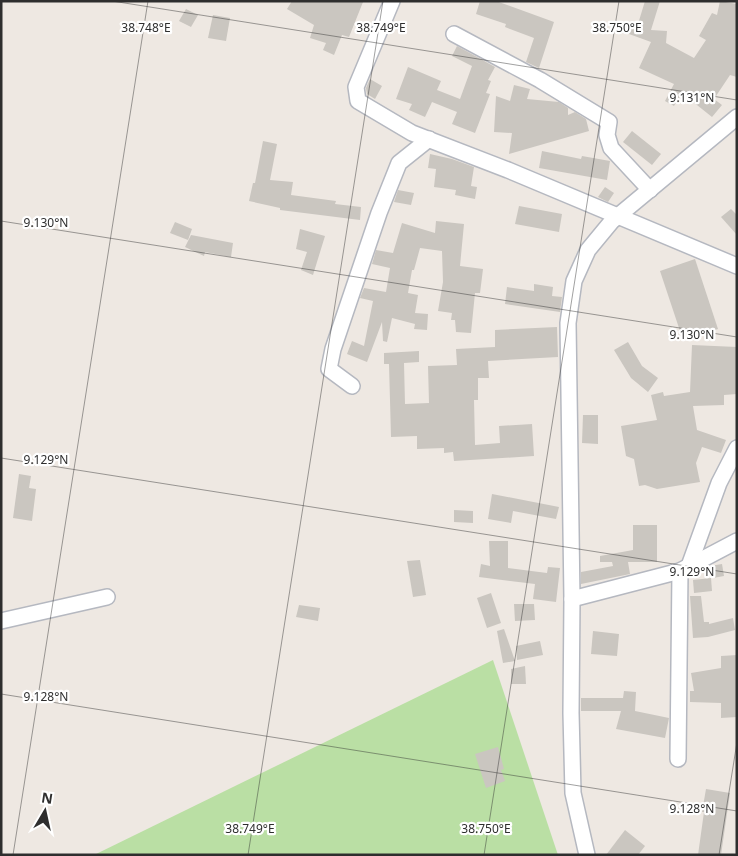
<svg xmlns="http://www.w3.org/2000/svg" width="738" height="856" font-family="'Noto Sans',sans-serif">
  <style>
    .green { fill: #badfa4 }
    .building { fill: #cac6c0 }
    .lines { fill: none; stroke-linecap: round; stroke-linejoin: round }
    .street-casing { stroke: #b5b8c0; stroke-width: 18 }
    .street { stroke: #fff; stroke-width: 15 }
    .ticks { fill: none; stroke: #2e2e2e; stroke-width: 1; stroke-opacity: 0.45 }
    .ticks-label { font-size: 12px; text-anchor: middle; fill: #2e2e2e; stroke: #fff; stroke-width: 4.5; stroke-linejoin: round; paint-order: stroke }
  </style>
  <rect width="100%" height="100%" fill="#eee8e2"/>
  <polygon class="green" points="493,660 558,855 94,855"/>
  <g class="building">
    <polygon points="292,1 340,1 363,2 349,37 342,35 334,55 323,50 326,43 310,38 314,25 287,9"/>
    <polygon points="480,1 496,1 554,22 539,68 526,62 534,38 505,27 506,24 476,14"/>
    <polygon points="645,1 660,1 651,30 667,31 666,43 694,58 706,40 699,36 712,13 717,15 720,1 737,4 737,77 730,75 714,99 722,105 712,117 682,93 674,106 665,101 674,84 639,68 651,42 618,30 619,26 631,27 633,22 638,24"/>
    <polygon points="186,9 198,15 191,27 179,21"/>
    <polygon points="213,15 230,18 226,41 208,38"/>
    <polygon points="457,46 495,67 488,80 491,81 486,93 490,94 475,133 452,124 457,112 432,102 425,117 409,110 412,104 396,99 408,67 441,81 437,90 460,99 472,66 452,56"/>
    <polygon points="370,79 382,86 375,99 367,94 366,88"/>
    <polygon points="514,85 530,89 527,99 559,102 568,108 568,115 575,112 586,119 589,131 509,154 512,133 494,132 496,96 510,101"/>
    <polygon points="632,131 661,154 652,165 623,142"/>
    <polygon points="263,141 277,144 270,180 293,182 291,195 336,201 335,204 361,207 360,220 280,210 280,208 249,201 253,183 255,183"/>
    <polygon points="542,151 581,159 582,156 610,161 607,180 539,168"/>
    <polygon points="430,154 452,159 474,167 471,186 477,187 475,199 455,195 456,190 434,187 436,169 428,168"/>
    <polygon points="605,187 614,193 608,202 598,197"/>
    <polygon points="398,190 414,193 411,205 394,202"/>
    <polygon points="519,206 562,214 559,232 515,224"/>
    <polygon points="731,209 737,215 737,235 721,217"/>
    <polygon points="436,221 464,224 460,266 483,269 480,293 475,293 471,333 456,332 455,320 451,320 452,313 438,311 443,282 442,251 420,248 414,270 412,270 408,293 418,295 415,313 428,314 427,330 414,329 415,324 392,318 387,342 383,341 382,322 367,362 347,354 352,341 364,346 373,301 360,298 364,288 386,292 390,268 372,264 376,250 393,253 402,223 435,233"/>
    <polygon points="175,222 192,229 188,240 170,233"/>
    <polygon points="300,229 325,236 313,275 301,270 307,252 296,249"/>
    <polygon points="191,235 233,243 231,257 205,252 204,256 185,247"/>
    <polygon points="695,259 718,329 683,340 660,271"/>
    <polygon points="534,284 553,287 552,296 562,297 560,312 505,304 507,287 534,291"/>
    <polygon points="557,327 558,357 488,361 489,378 478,378 478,400 474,400 475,445 500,443 499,426 532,424 534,456 454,461 453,452 444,453 444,448 417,449 417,436 391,437 389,364 384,364 384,353 419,351 419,362 404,363 405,404 429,403 428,366 457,365 456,349 495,347 495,330"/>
    <polygon points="628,342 642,366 658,378 648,392 631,378 614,350"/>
    <polygon points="692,345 737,347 737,394 724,395 724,405 693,406 697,430 726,440 721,453 702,447 696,463 700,482 657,489 645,485 639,486 634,459 626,456 621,426 657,420 651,395 663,392 664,396 690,392"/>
    <polygon points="583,415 598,415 598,444 582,443"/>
    <polygon points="19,474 31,476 29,488 36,489 32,521 13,518"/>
    <polygon points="492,494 559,507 556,519 513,511 511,523 488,519"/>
    <polygon points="454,510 473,511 473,523 454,522"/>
    <polygon points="633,525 657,525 657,562 628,562 630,574 581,584 581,572 613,566 612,562 600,562 600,556 633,550"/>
    <polygon points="489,541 508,541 508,568 547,573 548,567 560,568 556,602 533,599 535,584 479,577 481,564 490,566"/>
    <polygon points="420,560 426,595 413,597 407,561"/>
    <polygon points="722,564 724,576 713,578 710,566"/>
    <polygon points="711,578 712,591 694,593 693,580"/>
    <polygon points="491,593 501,623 487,628 477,598"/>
    <polygon points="690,596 701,596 704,622 709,622 709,624 733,618 735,630 708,637 693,638"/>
    <polygon points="514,604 534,604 535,620 515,621"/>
    <polygon points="299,605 320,608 318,621 296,617"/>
    <polygon points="504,629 515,661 503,663 497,631"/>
    <polygon points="593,631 619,634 617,656 591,654"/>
    <polygon points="540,641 543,655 517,660 516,646"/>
    <polygon points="737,655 737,717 721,718 721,703 690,702 690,691 694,691 691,673 721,668 721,656"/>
    <polygon points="525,666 526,684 511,684 511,669"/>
    <polygon points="624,691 636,692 635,711 669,718 665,738 616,729 621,711 581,711 581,698 623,698"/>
    <polygon points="498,747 504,769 501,770 505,781 486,788 475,754"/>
    <polygon points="706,789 730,793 721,855 698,855 704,812 702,812"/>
    <polygon points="625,830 645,846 638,855 606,855"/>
  </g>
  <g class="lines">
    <g class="street-casing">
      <g id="street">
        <polyline points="392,1 356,87 358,101 412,133 508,170 737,266"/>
        <polyline points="454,34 540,80 609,122 607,135 611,148 650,190"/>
        <polyline points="352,386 329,369 333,349 379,213 399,163 429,139"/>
        <polyline points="689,566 719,483 737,448"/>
        <polyline points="572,599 680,571 737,541"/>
        <polyline points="1,621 107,597"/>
        <polyline points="678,759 680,571"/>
        <polyline points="587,855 573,793 571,713 572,599 568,323 574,281 588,250 612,221 737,117"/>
      </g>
    </g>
    <use href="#street" class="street"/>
  </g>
  <path class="ticks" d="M112 1 737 100M1 221 737 337M1 458 737 574M1 694 737 811M13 855 148 1M248 855 383 1M484 855 619 1M719 855 737 742"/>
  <g class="ticks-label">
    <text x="146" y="32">38.748°E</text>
    <text x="381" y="32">38.749°E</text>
    <text x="617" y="32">38.750°E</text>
    <text x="692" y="102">9.131°N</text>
    <text x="46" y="227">9.130°N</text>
    <text x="692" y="339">9.130°N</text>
    <text x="46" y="464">9.129°N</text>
    <text x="692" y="576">9.129°N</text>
    <text x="46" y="701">9.128°N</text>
    <text x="692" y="813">9.128°N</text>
    <text x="250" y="833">38.749°E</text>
    <text x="486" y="833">38.750°E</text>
  </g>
  <rect width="738" height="856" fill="none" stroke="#2e2e2e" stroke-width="5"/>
  <g transform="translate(45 811) rotate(9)" stroke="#ffffff" stroke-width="4" paint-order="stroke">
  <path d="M0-4L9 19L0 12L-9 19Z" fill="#2e2e2e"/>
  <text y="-8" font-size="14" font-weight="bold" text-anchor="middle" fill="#2e2e2e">N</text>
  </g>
</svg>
